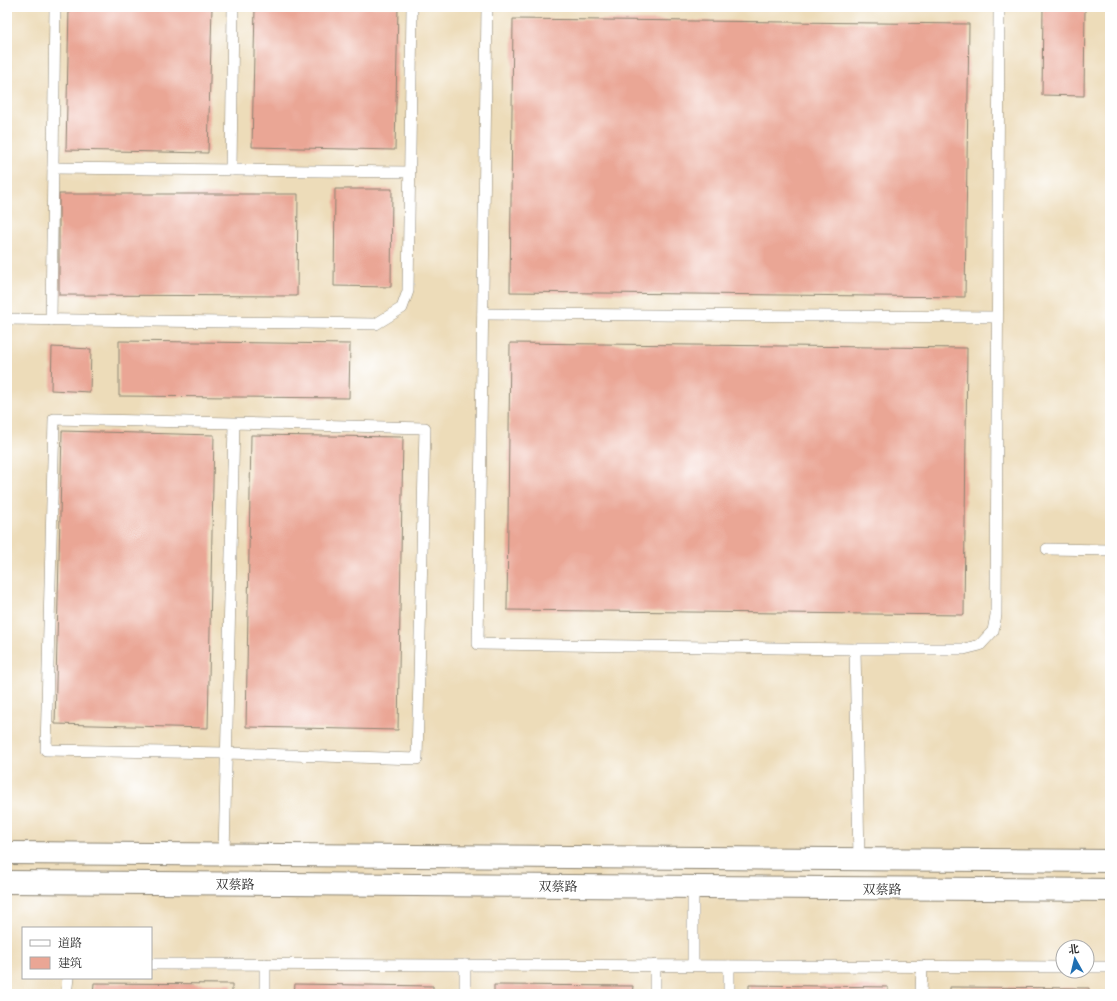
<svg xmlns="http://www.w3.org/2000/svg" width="1117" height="1001" font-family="'IM FELL Double Pica','Noto Serif SC',serif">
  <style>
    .building { fill: #eaa695 }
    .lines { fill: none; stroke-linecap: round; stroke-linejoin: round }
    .lane-casing { stroke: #8c8472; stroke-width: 12 }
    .secondary-casing { stroke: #8c8472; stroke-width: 24 }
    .lane { stroke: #fff; stroke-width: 11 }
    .secondary { stroke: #fff; stroke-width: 22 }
    .labels { text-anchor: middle; stroke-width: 3; stroke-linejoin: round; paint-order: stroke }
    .street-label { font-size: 13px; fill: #2b2b2b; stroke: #fff }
  </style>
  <rect width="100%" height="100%" fill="#fff"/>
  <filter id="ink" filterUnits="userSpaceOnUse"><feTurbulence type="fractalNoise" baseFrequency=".025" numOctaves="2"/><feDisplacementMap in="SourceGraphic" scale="8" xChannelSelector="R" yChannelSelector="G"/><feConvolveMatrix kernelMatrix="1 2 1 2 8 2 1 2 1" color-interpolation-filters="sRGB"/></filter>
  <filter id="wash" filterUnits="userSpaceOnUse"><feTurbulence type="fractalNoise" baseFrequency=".012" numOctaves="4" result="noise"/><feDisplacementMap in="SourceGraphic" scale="16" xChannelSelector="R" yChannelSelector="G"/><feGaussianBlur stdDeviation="0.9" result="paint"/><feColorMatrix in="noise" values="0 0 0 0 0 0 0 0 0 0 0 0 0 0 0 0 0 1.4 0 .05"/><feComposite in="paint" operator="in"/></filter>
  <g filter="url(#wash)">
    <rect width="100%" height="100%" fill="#eddcb9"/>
    <g id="blocks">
      <g class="building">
        <polygon points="69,7 212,7 208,153 66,150"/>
        <polygon points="255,7 398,7 395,150 252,147"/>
        <polygon points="1043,7 1085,7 1084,96 1042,95"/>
        <polygon points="513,19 969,24 965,297 510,292"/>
        <polygon points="335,189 392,189 391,287 334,286"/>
        <polygon points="59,194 298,194 297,296 59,295"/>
        <polygon points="119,341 350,344 349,398 119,396"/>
        <polygon points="510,343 967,348 964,615 507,610"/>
        <polygon points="52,347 91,349 90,392 51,390"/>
        <polygon points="62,431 214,435 208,728 55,724"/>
        <polygon points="251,435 403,437 398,730 246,727"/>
        <polygon points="94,983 232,984 232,994 93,994"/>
        <polygon points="295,984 433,986 433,994 294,994"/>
        <polygon points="494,985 633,986 632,994 494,994"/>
        <polygon points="749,985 888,987 888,994 749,994"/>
        <polygon points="950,987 1089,988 1089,994 950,994"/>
      </g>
    </g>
  </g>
  <g filter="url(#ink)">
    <use href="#blocks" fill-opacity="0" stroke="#8c8472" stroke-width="1"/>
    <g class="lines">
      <g class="lane-casing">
        <g id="lane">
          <polyline points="487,7 478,644 855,649 964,649 980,645 993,631 996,615 999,7"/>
          <polyline points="53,168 409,172"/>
          <polyline points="231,170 233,7"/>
          <polyline points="483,314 997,317"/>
          <polyline points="7,319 376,324 402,308 408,291 412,7"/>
          <polyline points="51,320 55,7"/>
          <polyline points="1047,549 1110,550"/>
          <polyline points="855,649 859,859"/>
          <polyline points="224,855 234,423 54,419 46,750 226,753 417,759 425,428 234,423"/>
          <polyline points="693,887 693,965"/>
          <polyline points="151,964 1063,967"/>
          <polyline points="465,965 465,994"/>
          <polyline points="1087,967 1110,967"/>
          <polyline points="66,994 68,978"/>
          <polyline points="265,994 265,964"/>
          <polyline points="655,994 655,965"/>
          <polyline points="729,994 729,966"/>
          <polyline points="921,994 922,966"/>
        </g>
      </g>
      <g class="secondary-casing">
        <g id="secondary">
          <polyline points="7,853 1110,861"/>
          <polyline points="7,882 1110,890"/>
        </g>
      </g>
      <use href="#lane" class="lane"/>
      <use href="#secondary" class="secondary"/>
    </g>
  </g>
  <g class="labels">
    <g class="street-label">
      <text x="235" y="889">双蔡路</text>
      <text x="558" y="891">双蔡路</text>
      <text x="882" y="894">双蔡路</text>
    </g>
  </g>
  <rect width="1117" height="1001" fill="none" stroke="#fff" stroke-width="24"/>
  <rect x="22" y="927" width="130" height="52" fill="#ffffff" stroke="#aaaaaa"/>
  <rect x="30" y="940" width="20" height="6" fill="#ffffff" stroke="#aaaaaa"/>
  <text x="58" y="947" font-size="12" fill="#2b2b2b">道路</text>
  <rect x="30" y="957" width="20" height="12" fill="#eaa695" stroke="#aaaaaa"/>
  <text x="58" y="967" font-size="12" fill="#2b2b2b">建筑</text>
  <g transform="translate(1075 959) rotate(352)"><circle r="19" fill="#ffffff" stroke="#aaaaaa"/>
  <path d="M0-3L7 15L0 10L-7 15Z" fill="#1f6fb2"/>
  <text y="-6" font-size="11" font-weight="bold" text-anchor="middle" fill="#2b2b2b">北</text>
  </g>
</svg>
